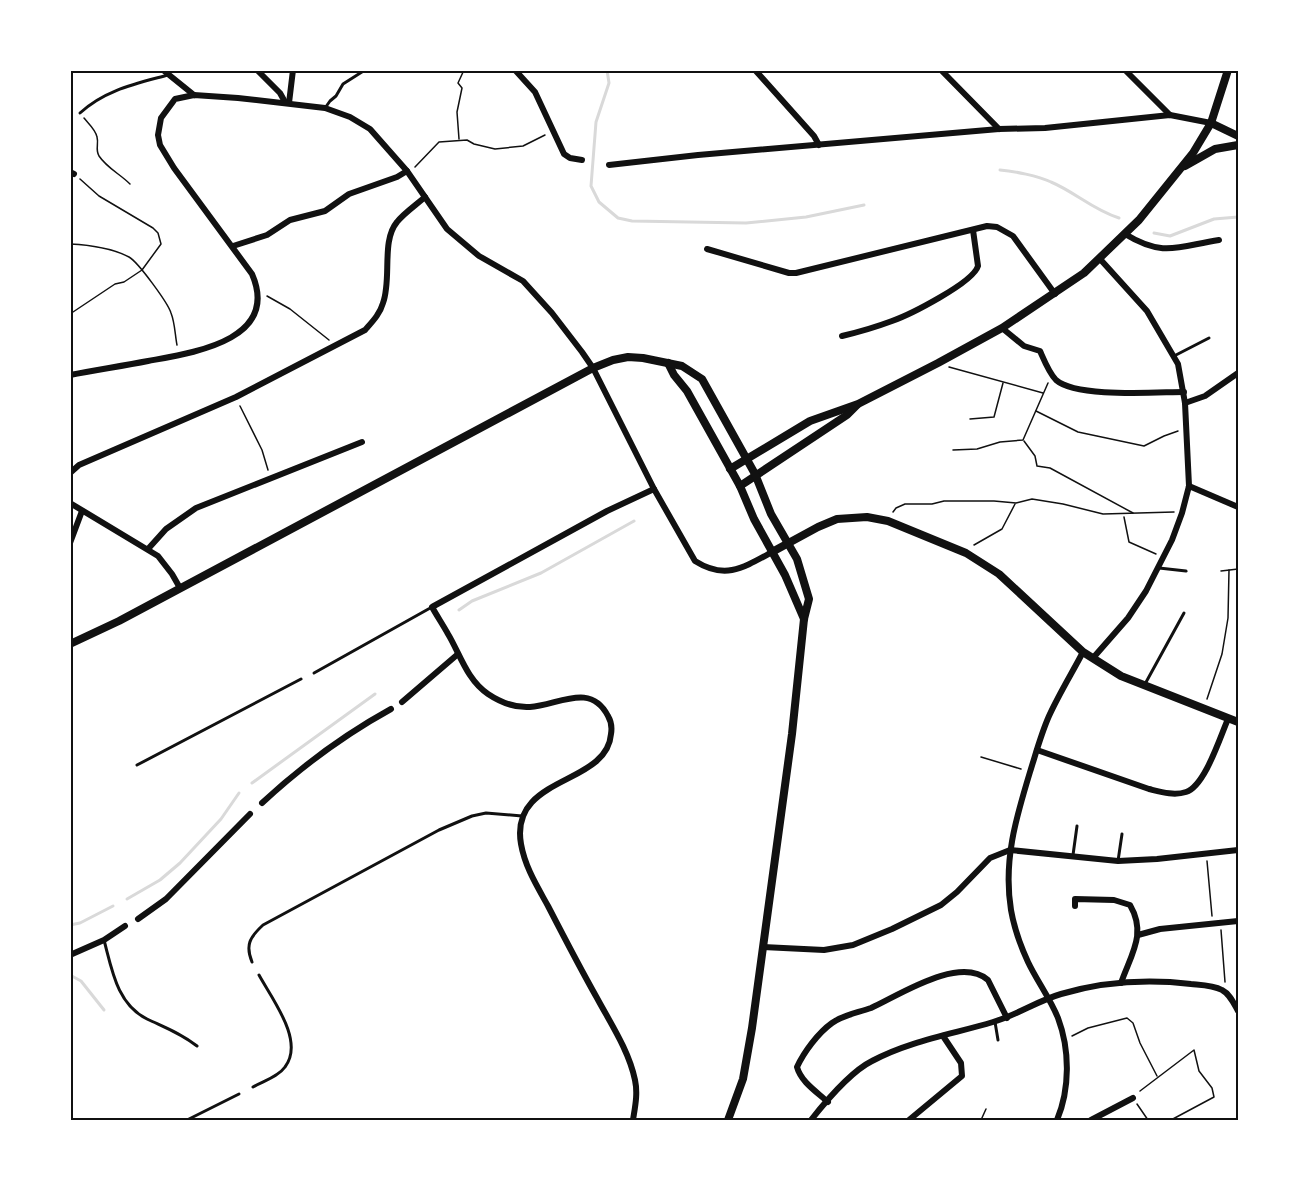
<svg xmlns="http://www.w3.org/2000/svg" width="1309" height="1191" font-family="Karla,sans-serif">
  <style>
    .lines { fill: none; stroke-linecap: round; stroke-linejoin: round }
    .stream { stroke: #d9d9d9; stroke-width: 3 }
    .path { stroke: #111; stroke-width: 1.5 }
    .service { stroke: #111; stroke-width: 3 }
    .minor { stroke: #111; stroke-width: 6 }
    .tertiary { stroke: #111; stroke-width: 8 }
    .neatline { fill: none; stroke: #111; stroke-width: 2 }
  </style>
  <rect width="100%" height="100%" fill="#fff"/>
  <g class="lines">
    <g class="stream">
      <polyline points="607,70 609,83 596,122 591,186 599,202 618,218 632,221 746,223 806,217 864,205"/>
      <path d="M1000 170C1014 171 1038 176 1051 182 1075 192 1093 210 1119 218"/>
      <polyline points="1154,233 1170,236 1214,219 1238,217"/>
      <polyline points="459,610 472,601 541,573 634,521"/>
      <polyline points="252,783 375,694"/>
      <polyline points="127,899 160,880 180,863 221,819 239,793"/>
      <polyline points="70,925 80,923 113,906"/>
      <polyline points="70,975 81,981 104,1010"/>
    </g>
    <g class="path">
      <path d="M84 118C88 123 96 130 97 137 99 144 95 149 99 156 107 168 120 174 130 184"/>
      <polyline points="459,139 457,112 462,88 458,83 464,70"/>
      <polyline points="415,167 439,142 467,140 474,144 495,149 523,146 545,135"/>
      <path d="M70 244C90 245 112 248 129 257 138 262 168 303 171 313 175 323 175 335 177 345"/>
      <polyline points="267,296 290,309 329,340"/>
      <polyline points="70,314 115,284 124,282 142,270 161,244 158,233 153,228 99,196 80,179"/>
      <polyline points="949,367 1043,393"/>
      <polyline points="240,406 262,450 268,470"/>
      <polyline points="1036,411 1078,432 1144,446 1164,436 1178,431"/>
      <polyline points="970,419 994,417 1003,383"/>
      <polyline points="1024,441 1035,456 1037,466 1050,468 1133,513"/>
      <polyline points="953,450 977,449 1000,442 1023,440 1048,383"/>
      <polyline points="893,512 896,508 905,504 932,504 944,501 994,501 1016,503 1032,499 1063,504 1103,514 1174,512"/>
      <polyline points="1124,517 1129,542 1156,554"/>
      <polyline points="974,545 1002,529 1015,504"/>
      <polyline points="1221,571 1238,569"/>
      <polyline points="1207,699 1222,654 1228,618 1229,570"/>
      <polyline points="981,757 1021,769"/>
      <polyline points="1207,861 1212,916"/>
      <polyline points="1221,930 1225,982"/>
      <polyline points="1072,1036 1088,1028 1127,1018 1133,1023 1140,1043 1157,1076"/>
      <polyline points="1140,1091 1194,1050 1199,1071 1212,1088 1214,1097 1171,1120"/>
      <polyline points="1137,1104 1148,1120"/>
      <polyline points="981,1120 986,1109"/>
    </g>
    <g class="service">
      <polyline points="325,108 330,101 336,96 343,84 365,70"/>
      <path d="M80 113C105 90 135 84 168 75"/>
      <polyline points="1174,356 1209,338"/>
      <polyline points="1159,568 1186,571"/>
      <polyline points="314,673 432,607"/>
      <polyline points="1145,684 1184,613"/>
      <polyline points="137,765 301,679"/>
      <polyline points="1073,855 1077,826"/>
      <polyline points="1118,861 1122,834"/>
      <path d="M104 940C112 970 117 1004 147 1019 166 1028 180 1033 197 1046"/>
      <path d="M252 962C245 945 250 937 263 925L439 830 472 816 486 813 522 816"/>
      <polyline points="995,1022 998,1040"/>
      <path d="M253 1087C263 1081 278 1077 285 1067 305 1041 272 999 259 975"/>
      <polyline points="187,1120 239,1094"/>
    </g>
    <g class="minor">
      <polyline points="163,70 194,95"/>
      <polyline points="257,70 280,93 285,102"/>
      <polyline points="515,70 535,92 564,154 570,158 582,160"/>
      <polyline points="755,70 814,136 819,145"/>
      <polyline points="941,70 999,129"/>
      <polyline points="1125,70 1170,115"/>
      <polyline points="289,103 293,70"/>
      <polyline points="609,165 698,155 999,129 1045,128 1170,115 1211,123"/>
      <polyline points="70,172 74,174"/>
      <path d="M1125 234C1164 258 1179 246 1219 240"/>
      <polyline points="233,246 267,235 290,220 325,211 349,194 397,177 407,171"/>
      <polyline points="707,249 789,273 796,273 987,226 997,227 1013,236 1055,294"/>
      <path d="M1002 328 1024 346 1040 351C1044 360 1049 373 1056 380 1076 398 1157 392 1184 392"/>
      <path d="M842 336C859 332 876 327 892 321 909 315 973 283 978 266L973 230"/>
      <path d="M70 375C96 370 122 366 148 361 191 353 281 341 252 274L174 168 160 145 158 135 161 118 175 99 194 95 238 98 325 108 350 117 370 129 407 171 447 229 479 256 523 281 552 313 582 352 593 368 654 489 695 561C725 580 743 568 772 552"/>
      <polyline points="1185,403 1205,396 1238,373"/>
      <path d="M70 473 79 465 236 397 365 330C372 322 380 314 383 303 392 279 381 241 397 222 404 213 416 205 425 197"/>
      <polyline points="1189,486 1238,507"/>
      <polyline points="70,503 158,556 172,574 180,588"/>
      <polyline points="70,543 82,511"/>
      <polyline points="148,549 166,529 196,508 362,442"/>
      <polyline points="1093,658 1128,618 1146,591 1172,540 1182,513 1189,486 1185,403 1178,364 1147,311 1100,259"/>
      <polyline points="402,702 458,654"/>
      <path d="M1037 750 1149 789C1161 792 1174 796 1186 792 1205 786 1220 737 1228 719"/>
      <path d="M262 803C303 765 342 736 391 709"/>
      <path d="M1075 906V899L1114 900 1130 905C1147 934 1131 954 1121 983"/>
      <polyline points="138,919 166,899 250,814"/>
      <polyline points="1138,935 1160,929 1238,921"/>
      <polyline points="763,947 824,950 853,945 892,929 941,905 957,892 990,858 1010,850 1118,861 1157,859 1238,850"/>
      <polyline points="70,955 104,940 125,926"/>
      <path d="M828 1102C817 1092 801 1082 797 1067 804 1052 818 1033 832 1023 843 1015 857 1013 871 1008 898 996 959 955 988 980L1007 1018"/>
      <path d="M633 1120C635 1107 638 1094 635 1080 629 1051 611 1024 597 998 580 968 564 937 548 906 537 886 525 867 521 844 509 775 607 786 611 734 612 728 611 721 608 716 590 681 557 706 530 707 515 708 500 702 488 694 467 680 460 654 448 634 443 625 437 616 432 607L607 511 654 489"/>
      <path d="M811 1120C826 1101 850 1072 872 1061 909 1041 953 1034 993 1022 1017 1015 1037 1001 1061 994 1102 982 1148 979 1191 984 1202 985 1213 985 1222 990 1230 994 1234 1004 1238 1011"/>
      <polyline points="909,1120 962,1076 961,1063 943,1036"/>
      <path d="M1057 1120C1070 1089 1070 1050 1058 1018 1050 998 1037 981 1028 962 1021 947 1014 927 1011 910 1003 861 1016 818 1030 772 1036 753 1041 734 1049 716 1059 694 1072 673 1083 652"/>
      <polyline points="1091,1120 1133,1098"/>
    </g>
    <g class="tertiary">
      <polyline points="1211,123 1238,136"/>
      <polyline points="1185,166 1215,149 1238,145"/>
      <polyline points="668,363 674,375 687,391 740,486 754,519 785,575 804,619"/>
      <polyline points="730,469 810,421 858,404 938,363 1002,328 1084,273 1139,220 1193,153 1211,123 1228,70"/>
      <polyline points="740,486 847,415 857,405"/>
      <polyline points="772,552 818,527 837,519 867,517 888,521 966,553 999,574 1083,652 1121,676 1238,722"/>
      <polyline points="70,644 119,621 593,368 613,360 628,357 643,358 682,366 702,379 755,474 771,514 797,559 809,599 804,619 792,734 752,1028 743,1079 728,1120"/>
    </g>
  </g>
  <rect width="1309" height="1191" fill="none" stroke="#ffffff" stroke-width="144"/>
  <rect x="72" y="72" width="1165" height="1047" class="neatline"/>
</svg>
